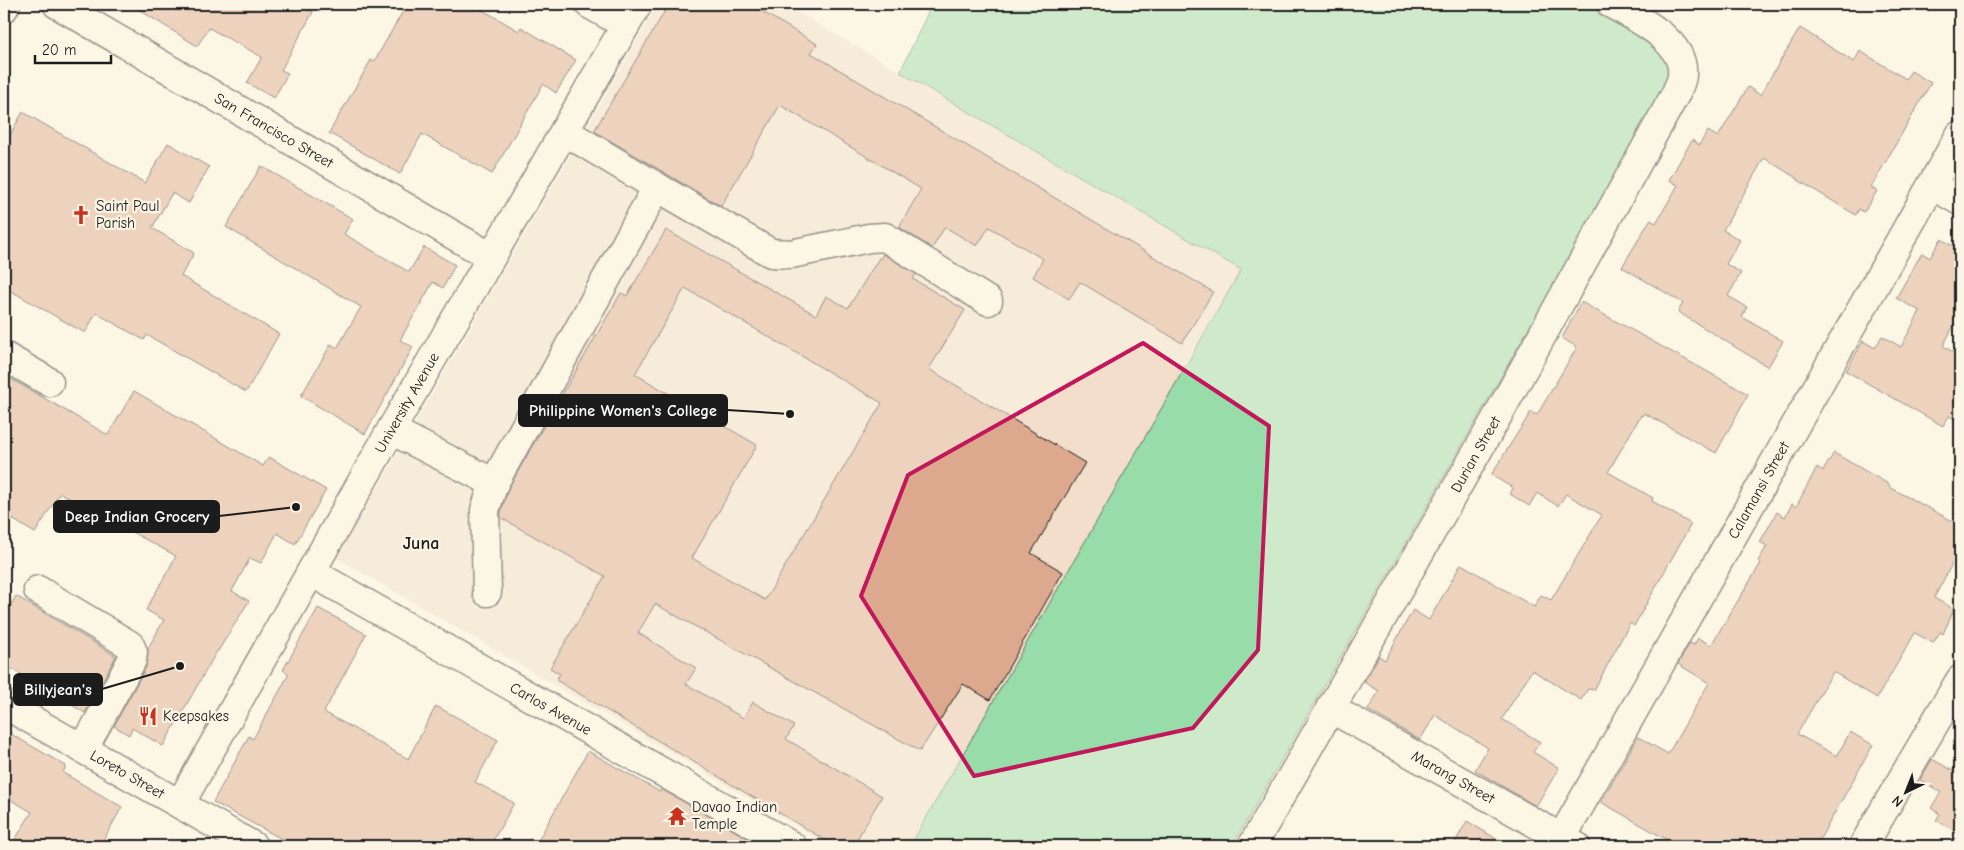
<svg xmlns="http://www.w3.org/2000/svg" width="1964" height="850" font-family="'Comic Neue',sans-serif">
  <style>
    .built { fill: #f2decb }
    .green { fill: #98dca9; stroke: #5a7c62 }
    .building { fill: #dca98f; stroke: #1c1c1c; fill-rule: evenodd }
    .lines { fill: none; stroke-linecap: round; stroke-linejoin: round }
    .minor-casing { stroke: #1c1c1c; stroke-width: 31 }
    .minor { stroke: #fcf5e5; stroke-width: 28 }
    .marked { fill: none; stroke: #c2185b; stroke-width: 4; stroke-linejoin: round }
    .labels { text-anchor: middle; stroke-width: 4.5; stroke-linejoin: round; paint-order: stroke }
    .street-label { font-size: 15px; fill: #1c1c1c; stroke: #fcf5e5 }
    .poi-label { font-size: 15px; fill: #1c1c1c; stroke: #fcf5e5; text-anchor: start }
    .quarter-label { font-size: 18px; font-weight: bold; fill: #1c1c1c; stroke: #fcf5e5 }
    .leader { fill: none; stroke: #1c1c1c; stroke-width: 2 }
    .callout-dot { fill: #1c1c1c; stroke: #fcf5e5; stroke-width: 2 }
    .callout { fill: #1c1c1c; stroke: #1c1c1c; stroke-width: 2 }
    .callout-label { font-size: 16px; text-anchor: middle; font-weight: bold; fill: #fff }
  </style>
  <rect width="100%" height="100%" fill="#fcf5e5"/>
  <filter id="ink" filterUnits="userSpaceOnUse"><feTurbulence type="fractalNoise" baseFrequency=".02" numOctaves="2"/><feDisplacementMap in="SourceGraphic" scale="10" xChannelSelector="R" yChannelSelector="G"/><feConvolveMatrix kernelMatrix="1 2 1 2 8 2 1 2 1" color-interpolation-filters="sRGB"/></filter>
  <g filter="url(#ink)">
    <polygon class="built" points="658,4 783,4 1241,270 910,846 831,846 337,558"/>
    <polygon class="green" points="932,4 1590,4 1642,33 1669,62 1669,77 1662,96 1232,846 910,846 1241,270 900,72"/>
    <g class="building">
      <polygon points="130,4 299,4 313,12 281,70 288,73 274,98 247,83 262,57 209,28 197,46"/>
      <polygon points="407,4 472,4 519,31 521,27 576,60 556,93 543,84 492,174 422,134 400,174 329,133 371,60 374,62"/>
      <polygon points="669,4 749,4 817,44 811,53 1213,292 1182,343 1080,282 1069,299 1033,277 1043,259 989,227 977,246 945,227 932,248 899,227 921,189 780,105 721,206 594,131"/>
      <polygon points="1800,28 1854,62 1860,51 1906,79 1911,71 1931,83 1871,187 1877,191 1864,212 1859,209 1856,215 1798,180 1798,179 1764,158 1723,230 1740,240 1726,264 1741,273 1728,296 1747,307 1742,317 1783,341 1768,367 1678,312 1683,303 1622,267 1650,220 1656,223 1678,185 1669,180 1692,140 1699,145 1708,131 1718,137 1748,87 1760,95"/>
      <polygon points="23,112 145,183 168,143 209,167 189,203 172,193 152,228 194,253 181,276 279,334 246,392 147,335 144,340 96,313 85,333 4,287 4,145"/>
      <polygon points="261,166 353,219 344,234 409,272 424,247 455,265 443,288 433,282 400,340 413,347 365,434 301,396 331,344 337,348 361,307 226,227"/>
      <path d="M666 230 816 315 826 296 848 308 879 258 880 259 883 254 916 274 913 279 965 310 929 369 1085 463 1031 553 1063 572 990 700 963 684 920 751 655 604 638 633 696 668 686 684 743 718 753 702 794 726 786 739 882 796 853 846H835L556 680 560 674 550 668 605 576 501 518V512L508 489 541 431 621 293 627 296ZM685 288 882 403 765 600 692 558 757 445 635 374Z"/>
      <polygon points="1941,239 1960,250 1954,263 1960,267 1960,314 1943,346 1960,356 1960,422 1949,416 1943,426 1846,371 1863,341 1875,348 1882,336 1901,347 1920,311 1896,298 1922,253 1930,258"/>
      <polygon points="1581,302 1748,394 1716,453 1644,413 1642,416 1641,415 1608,472 1653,498 1652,501 1691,524 1634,626 1630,623 1594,690 1588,689 1581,700 1532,670 1502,719 1540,742 1533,752 1559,768 1536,806 1475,770 1488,748 1435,715 1420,740 1368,710 1379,691 1364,682 1379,656 1385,660 1413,610 1429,620 1461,564 1534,607 1541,595 1551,600 1602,515 1566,494 1558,506 1537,493 1529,506 1510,494 1513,488 1491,475 1531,412 1537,415 1577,347 1562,338"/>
      <polygon points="4,375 108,435 134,391 263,466 269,457 326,490 295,544 277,533 261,563 250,558 232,591 249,601 218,651 217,651 163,746 132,728 129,735 114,726 146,667 148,654 148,648 164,620 146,610 176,556 60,493 35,533 4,514"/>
      <polygon points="1834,453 1890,485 1889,487 1960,525 1960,549 1934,598 1954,609 1943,634 1940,632 1933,643 1915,633 1877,698 1833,672 1797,734 1837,756 1850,732 1873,745 1816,846 1678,846 1601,802 1638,737 1668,754 1709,683 1678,664 1690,643 1694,645 1698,638 1711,645 1761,563 1758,561 1767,546 1760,542 1777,512 1785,517 1792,504 1796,507 1817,467 1823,471"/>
      <polygon points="16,596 116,656 85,713 4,664 4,617"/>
      <polygon points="318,608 366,634 324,712 408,759 436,706 498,740 475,782 514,803 490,846 295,846 213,802 249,736 253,739 289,674 283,670"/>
      <polygon points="4,730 66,766 63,773 122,807 100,846 11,846 32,812 4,796"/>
      <polygon points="588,751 660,792 661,789 761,846 535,846"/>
      <polygon points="1960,758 1960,834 1936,820 1940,814 1931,808 1941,792 1920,780 1932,759 1953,771"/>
      <polygon points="1467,821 1508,846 1453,846"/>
    </g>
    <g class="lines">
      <g class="minor-casing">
        <g id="minor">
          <path id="s1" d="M57 4 491 257"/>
          <polyline points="589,4 626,25"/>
          <polyline points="4,8 6,4"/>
          <polyline points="1932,185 1960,201"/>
          <polyline points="657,187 771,253 791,254 869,238 885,237 988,301"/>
          <polyline points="4,356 49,382"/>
          <polyline points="391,430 494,483"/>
          <path id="s2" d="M311 572 792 846"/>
          <polyline points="38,590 130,645 133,652 132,660 84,748"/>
          <polyline points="487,592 485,510 494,483 657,187 564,131"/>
          <path id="s3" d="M4 704 253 846"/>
          <path id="s4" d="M1330 708 1576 846"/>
          <path id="s5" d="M180 804 391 430 638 4"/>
          <path id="s6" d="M1252 846 1497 417 1676 93C1678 87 1682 81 1682 75 1686 41 1635 17 1611 4"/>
          <path id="s7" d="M1557 846 1960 135"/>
          <polyline points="1863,846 1960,680"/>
        </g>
      </g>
      <use href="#minor" class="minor"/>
    </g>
  </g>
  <path d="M0 0H1964V850H0ZM1143 343 1269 426 1258 650 1193 728 974 776 861 596 908 475Z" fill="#fcf5e5" fill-opacity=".55" fill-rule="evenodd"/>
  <path class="marked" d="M1143 343 1269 426 1258 650 1193 728 974 776 861 596 908 475Z"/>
  <defs>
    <g id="church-bare" transform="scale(1.5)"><path d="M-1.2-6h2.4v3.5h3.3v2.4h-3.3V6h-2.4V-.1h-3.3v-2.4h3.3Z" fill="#c8321e" stroke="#fcf5e5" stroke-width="2.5" paint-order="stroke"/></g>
    <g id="restaurant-bare" transform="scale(1.5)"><path d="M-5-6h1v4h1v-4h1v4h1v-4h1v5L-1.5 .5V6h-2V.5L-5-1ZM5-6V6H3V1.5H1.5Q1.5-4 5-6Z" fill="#c8321e" stroke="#fcf5e5" stroke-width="2.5" paint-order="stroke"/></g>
    <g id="temple-bare" transform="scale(1.5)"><path d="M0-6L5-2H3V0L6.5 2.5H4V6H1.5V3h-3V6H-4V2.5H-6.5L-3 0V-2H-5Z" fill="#c8321e" stroke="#fcf5e5" stroke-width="2.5" paint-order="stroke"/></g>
  </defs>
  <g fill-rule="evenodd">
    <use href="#church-bare" x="81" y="215"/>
    <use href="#restaurant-bare" x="148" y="716"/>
    <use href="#temple-bare" x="677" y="816"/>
  </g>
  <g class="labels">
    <g class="street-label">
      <text dy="5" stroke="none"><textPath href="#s1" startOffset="251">San Francisco Street</textPath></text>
      <text dy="5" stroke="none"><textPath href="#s5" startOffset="461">University Avenue</textPath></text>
      <text dy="5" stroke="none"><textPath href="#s6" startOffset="451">Durian Street</textPath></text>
      <text dy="5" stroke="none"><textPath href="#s7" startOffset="409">Calamansi Street</textPath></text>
      <text dy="5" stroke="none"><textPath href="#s2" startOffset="276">Carlos Avenue</textPath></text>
      <text dy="5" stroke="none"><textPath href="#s3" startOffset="142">Loreto Street</textPath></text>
      <text dy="5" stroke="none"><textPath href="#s4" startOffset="141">Marang Street</textPath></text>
    </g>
    <g class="poi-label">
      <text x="96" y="211">Saint Paul<tspan x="96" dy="17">Parish</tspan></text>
      <text x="163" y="721">Keepsakes</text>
      <text x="692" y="812">Davao Indian<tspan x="692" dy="17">Temple</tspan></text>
    </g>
    <g class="quarter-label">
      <text x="421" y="549">Juna</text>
    </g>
  </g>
  <path class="leader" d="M790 414L727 410M296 507L219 516M180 666L102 689"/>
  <g class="callout-dot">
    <circle cx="790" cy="414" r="5"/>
    <circle cx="296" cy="507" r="5"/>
    <circle cx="180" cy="666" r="5"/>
  </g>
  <g class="callout">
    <rect x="519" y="395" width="208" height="31" rx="5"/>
    <rect x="54" y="501" width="165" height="31" rx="5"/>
    <rect x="14" y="674" width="88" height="31" rx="5"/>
  </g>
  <g class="callout-label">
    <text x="623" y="416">Philippine Women's College</text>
    <text x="137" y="522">Deep Indian Grocery</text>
    <text x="58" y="695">Billyjean's</text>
  </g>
  <rect width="1964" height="850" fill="none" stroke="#fcf5e5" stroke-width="20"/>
  <rect x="10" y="10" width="1944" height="830" fill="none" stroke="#1c1c1c" stroke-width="2" filter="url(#ink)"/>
  <g transform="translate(1906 792) rotate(223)" stroke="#fcf5e5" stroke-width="4" paint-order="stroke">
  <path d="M0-4L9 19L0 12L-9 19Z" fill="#1c1c1c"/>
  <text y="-8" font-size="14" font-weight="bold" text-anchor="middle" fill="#1c1c1c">N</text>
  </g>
  <path d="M35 55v8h76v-8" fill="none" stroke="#1c1c1c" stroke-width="2.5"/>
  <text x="42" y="55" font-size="15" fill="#1c1c1c" stroke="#fcf5e5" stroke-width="4" paint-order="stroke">20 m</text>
</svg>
